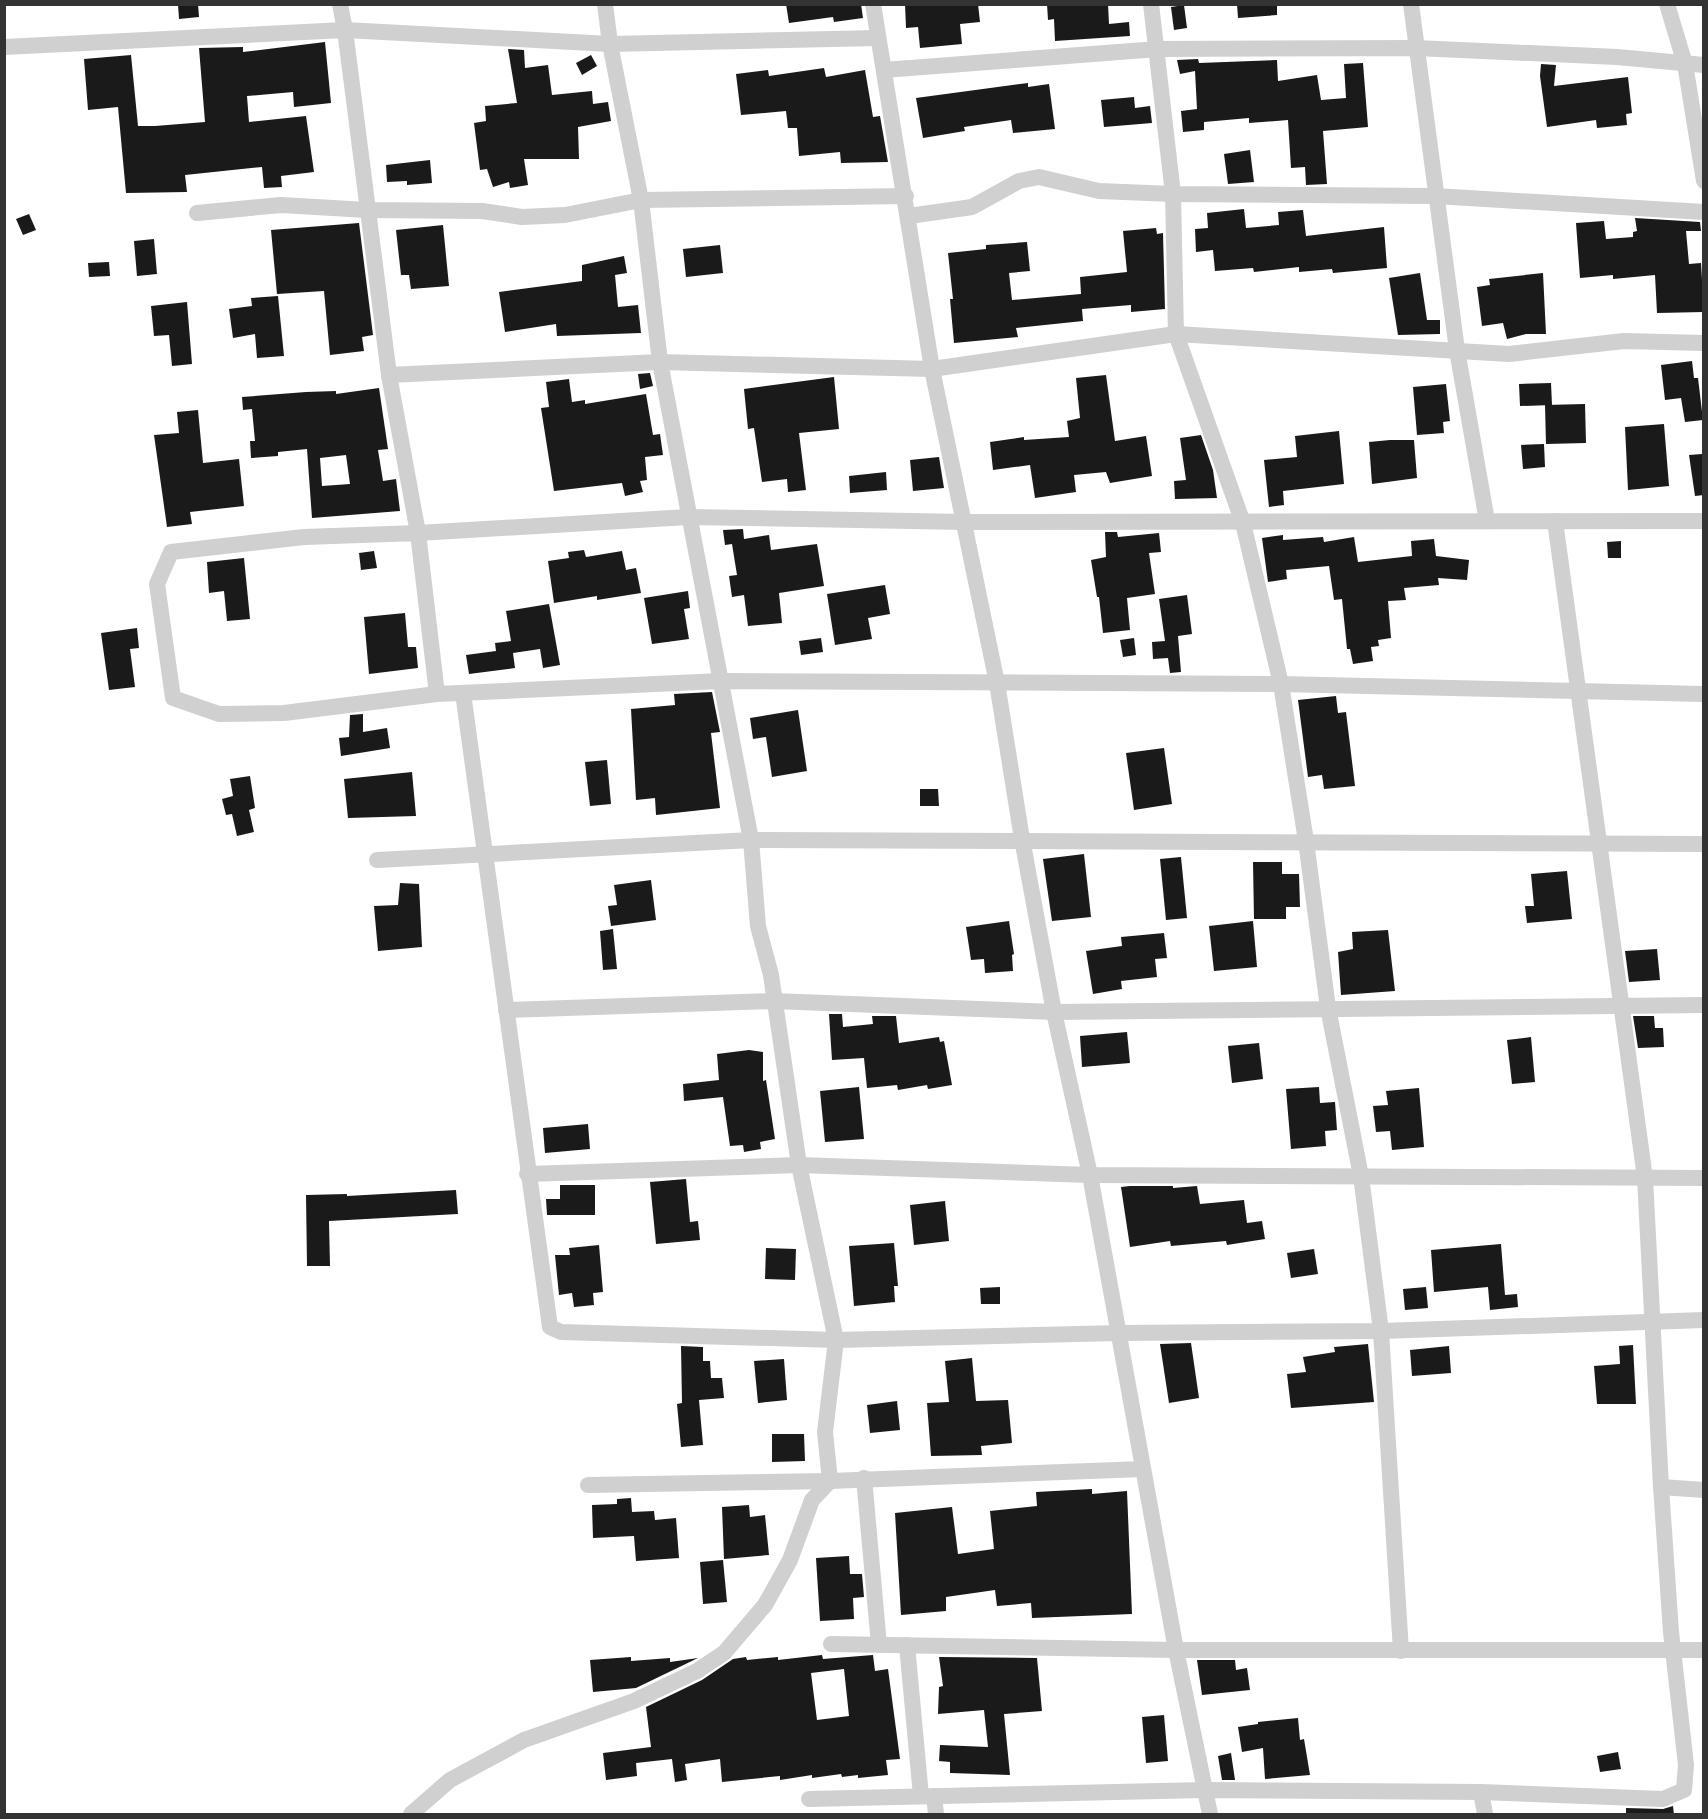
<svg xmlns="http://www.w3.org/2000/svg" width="1708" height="1819" font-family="Roboto,sans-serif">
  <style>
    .building { fill: #1a1a1a; fill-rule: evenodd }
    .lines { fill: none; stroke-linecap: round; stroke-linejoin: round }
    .minor { stroke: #d0d0d0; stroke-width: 16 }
  </style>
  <rect width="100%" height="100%" fill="#fff"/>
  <g class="building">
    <polygon points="178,4 198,4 199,17 179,19"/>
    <polygon points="786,4 861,4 863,18 834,22 833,17 789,23"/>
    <polygon points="905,4 978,4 980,22 960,24 962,44 920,48 918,27 906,28"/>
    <polygon points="1047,4 1108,4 1109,24 1129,22 1130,36 1055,41 1054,19 1048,20"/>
    <polygon points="1237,4 1277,4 1277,15 1238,18"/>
    <polygon points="1184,5 1187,28 1174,30 1171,7"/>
    <polygon points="325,42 331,103 294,107 293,92 247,96 249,122 306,116 314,172 281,176 282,187 264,188 262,167 185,175 187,192 126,193 118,107 88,110 84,59 131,55 138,126 155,126 205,122 199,48 243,47 243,52"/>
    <polygon points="508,49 524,50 525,68 548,65 552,95 592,91 593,104 608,102 611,121 578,127 579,159 524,159 528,185 510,188 509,182 493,187 487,169 480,170 474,123 486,121 485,106 517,103"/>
    <polygon points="591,55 597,66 582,75 576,63"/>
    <polygon points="1198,59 1199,63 1277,60 1278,81 1317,75 1321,100 1346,98 1344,64 1363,63 1368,127 1323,131 1327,184 1306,185 1305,167 1291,168 1288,120 1249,123 1249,118 1204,122 1204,130 1183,132 1181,111 1197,109 1195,71 1180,74 1177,60"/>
    <polygon points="1541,64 1556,65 1554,86 1628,77 1632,113 1626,114 1627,125 1597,128 1596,120 1547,127 1540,76"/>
    <polygon points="824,68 826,77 865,70 873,117 880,116 888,162 841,163 840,152 799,156 797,128 788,128 786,111 741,115 736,74 768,70 769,76"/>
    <polygon points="1028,83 1028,87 1049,84 1055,129 1013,133 1011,120 964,127 965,131 923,138 916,98"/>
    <polygon points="1134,97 1135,108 1150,106 1152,123 1104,127 1101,100"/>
    <polygon points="1250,150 1254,182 1228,184 1224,154"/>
    <polygon points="430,160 432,183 407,185 407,181 387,182 386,165"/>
    <polygon points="1244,209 1246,228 1279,225 1278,212 1303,210 1306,236 1384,227 1387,268 1333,273 1332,269 1299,272 1299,267 1254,272 1253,268 1215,271 1213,250 1196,252 1195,229 1208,228 1207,213"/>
    <polygon points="29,214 36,230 23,235 16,219"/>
    <polygon points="1635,218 1700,222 1701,231 1686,231 1689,264 1701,263 1704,312 1657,313 1655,275 1613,279 1613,275 1580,278 1576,223 1604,221 1606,239 1633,237 1633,232 1637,231"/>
    <polygon points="359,223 373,335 362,337 364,351 330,355 324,291 277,294 271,230"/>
    <polygon points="443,225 449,286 411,289 409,275 401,275 396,230"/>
    <polygon points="1156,228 1157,234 1163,233 1165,309 1131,312 1131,305 1082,309 1083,321 1016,328 1018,337 954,343 950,299 953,299 948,253 986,249 986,245 1027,242 1030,271 1009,273 1012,300 1081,294 1080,277 1127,272 1123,231"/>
    <polygon points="154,239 157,274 137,276 134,241"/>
    <polygon points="720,245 723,273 686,277 683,249"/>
    <polygon points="624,256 627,273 615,275 618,307 638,305 641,333 557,336 556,324 505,332 499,292 582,281 582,265"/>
    <polygon points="109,262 110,276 89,277 88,263"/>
    <polygon points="1420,273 1427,320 1440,320 1440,334 1398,335 1389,278"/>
    <polygon points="1543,273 1546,334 1526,334 1507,339 1503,323 1482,326 1477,287 1490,285 1489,279"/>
    <polygon points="278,296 284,356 257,358 255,334 233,338 229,309 252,306 251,298"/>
    <polygon points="187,302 192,364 172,366 169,335 154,336 151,306"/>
    <polygon points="1692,361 1694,378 1698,378 1703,420 1685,422 1681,398 1665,400 1661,365"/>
    <polygon points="650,373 653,386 640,389 638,374"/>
    <polygon points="1106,375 1115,441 1146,436 1152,476 1110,483 1106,472 1074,475 1076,492 1035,498 1030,465 993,470 990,442 1024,437 1024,440 1069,437 1067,421 1080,418 1076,378"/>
    <polygon points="834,377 839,429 799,433 806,490 788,492 787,479 762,482 754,428 748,429 744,389"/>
    <polygon points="569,379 572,402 585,400 585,404 646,394 653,435 660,434 663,455 645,457 647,480 640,481 643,492 625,496 622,483 554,491 541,408 549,407 546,382"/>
    <polygon points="1551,383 1552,405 1520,406 1519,384"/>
    <polygon points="1446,384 1450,421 1443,422 1444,433 1417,435 1413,387"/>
    <path d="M379 388 388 449 378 450 383 481 396 479 400 511 312 518 307 449 278 452V456L251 458 250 441H255L252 409 243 410 242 397 306 392 336 391V394ZM346 455 350 484 322 486 320 458Z"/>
    <polygon points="1585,404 1586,443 1546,444 1545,405"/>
    <polygon points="198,410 203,463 239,459 244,506 190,512 192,524 167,527 154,435 179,433 177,412"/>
    <polygon points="1664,424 1669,486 1628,490 1625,427"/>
    <polygon points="1339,431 1344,484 1283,491 1284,505 1269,507 1264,460 1297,457 1295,436"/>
    <polygon points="1201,435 1213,470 1217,498 1175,499 1174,481 1186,480 1180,438"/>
    <polygon points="1390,440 1414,440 1417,478 1372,484 1369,442"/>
    <polygon points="1544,444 1545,467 1523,469 1521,445"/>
    <polygon points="1702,454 1704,495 1695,496 1689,455"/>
    <polygon points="939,457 944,488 913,491 910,460"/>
    <polygon points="886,472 887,490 850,493 849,476"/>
    <polygon points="743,529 744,539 769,535 771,550 817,544 824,586 779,593 782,623 748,626 744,595 732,597 729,576 737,575 732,544 725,545 723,530"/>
    <polygon points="1105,532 1117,532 1118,537 1159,533 1161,552 1149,553 1155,594 1127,598 1130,630 1103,633 1099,597 1097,597 1091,560 1106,557"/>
    <polygon points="1283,535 1283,540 1323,537 1324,542 1354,537 1358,562 1412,556 1411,541 1434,539 1436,556 1469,560 1467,580 1438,578 1439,585 1404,588 1406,600 1388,601 1391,638 1378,640 1379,646 1371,647 1373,661 1353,664 1350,649 1347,649 1342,599 1334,600 1329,566 1286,570 1287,579 1268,582 1262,538"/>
    <polygon points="1621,541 1621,558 1608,558 1607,542"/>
    <polygon points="584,550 586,557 622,551 626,570 636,568 641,593 597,600 597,596 554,603 548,561 569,558 568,552"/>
    <polygon points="374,551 377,568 361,570 359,553"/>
    <polygon points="244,558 250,619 227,621 224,591 209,593 207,562"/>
    <polygon points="885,585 890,614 868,618 872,639 835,645 827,594"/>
    <polygon points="688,591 690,608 684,609 689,639 652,644 644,598"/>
    <polygon points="1187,595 1192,634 1178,636 1181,672 1170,673 1168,658 1153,659 1152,642 1165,641 1159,599"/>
    <polygon points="549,604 560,665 543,668 540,649 513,653 515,668 469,674 466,655 496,651 495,643 511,641 506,611"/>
    <polygon points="405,613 408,647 416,647 418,668 369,674 364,617"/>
    <polygon points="137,628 139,648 130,649 135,687 109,690 101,633"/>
    <polygon points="821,638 823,652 801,655 799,641"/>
    <polygon points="1134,638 1136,655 1123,657 1120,640"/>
    <polygon points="712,692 720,732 711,733 720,808 656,815 655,798 636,800 631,709 675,705 674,694"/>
    <polygon points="1336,696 1338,713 1346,712 1355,786 1324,789 1322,775 1308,777 1298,700"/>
    <polygon points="798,710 807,771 772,777 766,737 753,739 750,718"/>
    <polygon points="363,714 363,732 387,728 390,748 341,756 339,738 349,737 350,715"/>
    <polygon points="1164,748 1172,804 1134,810 1126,753"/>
    <polygon points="607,760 611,804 590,806 585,762"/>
    <polygon points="412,772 416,816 348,818 344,779"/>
    <polygon points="250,776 255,808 249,810 254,832 237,836 232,814 226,815 222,799 233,796 230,779"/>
    <polygon points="920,789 938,789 939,806 920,806"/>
    <polygon points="1084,854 1091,917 1052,921 1043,859"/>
    <polygon points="1181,857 1187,918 1166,920 1160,859"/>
    <polygon points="1253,862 1282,862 1282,874 1299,874 1300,907 1286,907 1286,919 1254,919"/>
    <polygon points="1567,871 1572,919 1527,923 1525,906 1534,906 1531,874"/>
    <polygon points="651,880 656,920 611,926 608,906 617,905 614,885"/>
    <polygon points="400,883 419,884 422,947 378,951 374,906 398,905"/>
    <polygon points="1009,921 1014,954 1012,955 1013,971 985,973 984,959 971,960 966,927"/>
    <polygon points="1253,921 1257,967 1214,971 1209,926"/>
    <polygon points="613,929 617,969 603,970 600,931"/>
    <polygon points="1388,930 1395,991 1341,995 1338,952 1353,949 1352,932"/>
    <polygon points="1164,933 1167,958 1155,959 1157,977 1121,981 1122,989 1093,994 1086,951 1122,946 1121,937"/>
    <polygon points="1657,949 1660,980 1629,982 1625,951"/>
    <polygon points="829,1014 842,1014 843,1027 873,1024 872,1016 896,1016 899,1043 939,1037 940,1042 944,1041 952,1085 928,1089 927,1085 898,1090 897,1085 867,1088 864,1058 832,1060"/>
    <polygon points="1633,1016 1654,1016 1655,1028 1663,1028 1664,1047 1638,1048"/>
    <polygon points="1127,1032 1130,1063 1082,1067 1080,1036"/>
    <polygon points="1531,1037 1535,1082 1512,1084 1507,1040"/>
    <polygon points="1259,1043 1263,1079 1232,1083 1228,1046"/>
    <polygon points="749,1050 763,1052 763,1081 766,1080 775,1139 760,1142 761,1149 744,1152 743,1145 730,1146 723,1097 684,1101 683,1084 719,1080 717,1054"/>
    <polygon points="859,1087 864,1139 825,1142 820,1091"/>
    <polygon points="1319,1087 1320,1103 1335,1102 1337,1130 1325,1131 1326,1146 1291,1149 1286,1089"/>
    <polygon points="1419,1088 1424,1147 1392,1150 1390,1131 1376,1132 1373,1106 1388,1105 1386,1091"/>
    <polygon points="588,1124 590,1149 545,1153 543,1128"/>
    <polygon points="686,1179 690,1222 698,1221 700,1240 656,1244 650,1182"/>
    <polygon points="560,1185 595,1185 595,1215 547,1215 546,1199 560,1199"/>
    <polygon points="1130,1186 1173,1186 1173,1188 1197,1186 1200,1204 1244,1200 1247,1223 1262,1221 1265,1239 1227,1245 1226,1241 1171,1246 1170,1241 1130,1247 1121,1187"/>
    <polygon points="456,1190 458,1214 329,1221 330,1266 307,1266 306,1195 347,1194 347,1196"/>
    <polygon points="945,1201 949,1241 914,1245 910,1205"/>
    <polygon points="894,1243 898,1286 894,1286 895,1302 854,1306 849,1246"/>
    <polygon points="1501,1244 1505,1295 1517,1294 1518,1307 1490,1310 1488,1287 1434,1292 1431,1250"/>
    <polygon points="599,1245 603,1292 593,1293 594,1305 574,1307 572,1293 559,1295 555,1255 570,1255 569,1248"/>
    <polygon points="766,1248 796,1249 795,1280 765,1279"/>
    <polygon points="1314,1249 1318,1274 1291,1278 1287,1253"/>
    <polygon points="1000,1287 1000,1304 981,1304 980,1288"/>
    <polygon points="1426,1287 1428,1308 1405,1310 1403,1289"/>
    <polygon points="1191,1343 1199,1398 1169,1403 1160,1344"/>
    <polygon points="1368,1344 1374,1402 1291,1408 1287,1374 1306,1372 1303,1357 1335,1352 1334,1347"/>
    <polygon points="1633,1345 1636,1404 1597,1404 1594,1366 1620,1364 1619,1346"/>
    <polygon points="681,1346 703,1347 703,1361 710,1361 711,1378 722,1378 724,1398 699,1400 703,1445 681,1447 677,1404 682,1403"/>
    <polygon points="1449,1346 1451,1373 1412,1376 1410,1350"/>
    <polygon points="972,1358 976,1401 1008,1400 1012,1443 981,1446 982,1455 931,1456 927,1403 949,1402 945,1361"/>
    <polygon points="784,1359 787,1400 758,1403 754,1361"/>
    <polygon points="897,1401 900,1430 870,1433 867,1405"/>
    <polygon points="772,1434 804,1434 805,1461 772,1462"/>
    <polygon points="1092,1489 1092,1494 1127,1491 1132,1614 1032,1618 1031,1603 997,1606 995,1590 946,1597 946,1611 901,1615 895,1513 952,1507 958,1554 994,1549 990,1511 1037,1506 1036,1492"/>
    <polygon points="631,1498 632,1512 654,1511 655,1520 676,1518 679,1558 636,1561 634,1536 593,1538 592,1505 617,1504 617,1499"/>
    <polygon points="749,1505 750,1517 765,1515 769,1555 724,1559 722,1507"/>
    <polygon points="849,1556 850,1574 862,1574 864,1597 853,1598 854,1619 820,1621 816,1558"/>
    <polygon points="723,1560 727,1602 703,1604 700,1562"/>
    <path d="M822 1655 823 1659 873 1655 875 1671 888 1669 900 1759 886 1760 888 1775 858 1778V1775L842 1777 841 1774 812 1778V1775L780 1780V1776L722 1782 720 1759 685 1764 687 1780 675 1782 672 1759 636 1763 637 1776 606 1780 603 1753 651 1747 646 1707 702 1680 733 1659 746 1657 747 1660 778 1657V1660ZM844 1669 849 1716 817 1720 811 1673Z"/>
    <polygon points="631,1657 631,1661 670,1658 670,1662 698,1658 636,1688 593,1692 590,1660"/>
    <polygon points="939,1657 1037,1658 1042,1711 1004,1714 1010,1775 950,1773 950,1762 939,1761 940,1745 988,1747 984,1710 938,1714 939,1687 943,1686"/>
    <polygon points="1197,1660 1235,1660 1236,1670 1247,1668 1250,1690 1202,1695"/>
    <polygon points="1164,1715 1168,1761 1146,1763 1142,1717"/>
    <polygon points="1298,1718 1300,1740 1304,1739 1310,1775 1265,1779 1263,1748 1242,1752 1238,1727 1258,1724 1258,1722"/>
    <polygon points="1618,1752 1621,1769 1600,1772 1597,1756"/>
    <polygon points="1231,1753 1235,1780 1222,1780 1218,1756"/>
    <polygon points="1673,1806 1674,1815 1626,1815 1626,1808 1663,1809"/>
  </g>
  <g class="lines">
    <g class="minor">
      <polyline points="340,4 345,30 389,375 418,533 688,517 965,522 1704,521"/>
      <polyline points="873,4 932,369 997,683 1022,839 1054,1012 1090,1175 1176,1650 1210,1814"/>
      <polyline points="1151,4 1173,194 1176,334 1243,523 1281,684 1306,841 1328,1008 1361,1176 1381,1331 1401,1651"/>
      <polyline points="1411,4 1457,350 1487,521"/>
      <polyline points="1667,4 1685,64 1704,181"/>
      <polyline points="4,47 345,30 610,44 878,38"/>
      <polyline points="884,70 1158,49 1416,48 1617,57 1704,65"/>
      <polyline points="197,213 281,205 367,210 482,211 522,217 565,215 641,200 906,196"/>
      <polyline points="909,216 972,207 1019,181 1039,177 1099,191 1173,194 1435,196 1704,212"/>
      <polyline points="389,375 660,362 932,369 1176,334 1509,354 1624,341 1704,343"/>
      <polyline points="463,693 550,1327 561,1332 836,1340 1118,1333 1381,1331 1704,1320"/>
      <polyline points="437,694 418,533 304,537 171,552 157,584 173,698 219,714 284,713 437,694 721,681 1281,684 1704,694"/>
      <polyline points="377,860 751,840 1704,844"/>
      <polyline points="506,1010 774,1001 1054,1012 1704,1005"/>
      <polyline points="527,1174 799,1165 1090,1175 1704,1178"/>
      <polyline points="864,1478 879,1645"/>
      <polyline points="588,1485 830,1481 1143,1469"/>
      <polyline points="1661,1487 1704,1490"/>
      <polyline points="831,1644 1176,1650 1704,1650"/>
      <polyline points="907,1645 921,1796"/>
      <polyline points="1481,1792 1485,1814"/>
      <polyline points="934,1796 936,1814"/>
      <polyline points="809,1799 1204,1790 1481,1792 1663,1799 1684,1790 1686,1765 1671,1632 1661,1487 1645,1178 1555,521"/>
      <polyline points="411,1814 450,1780 524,1740 634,1701 697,1671 724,1653 765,1605 790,1560 812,1500 830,1481 825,1432 836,1340 799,1165 771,975 758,926 751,840 660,362 641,200 610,44 605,4"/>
    </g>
  </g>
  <rect width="1708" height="1819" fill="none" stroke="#333333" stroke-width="12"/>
</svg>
